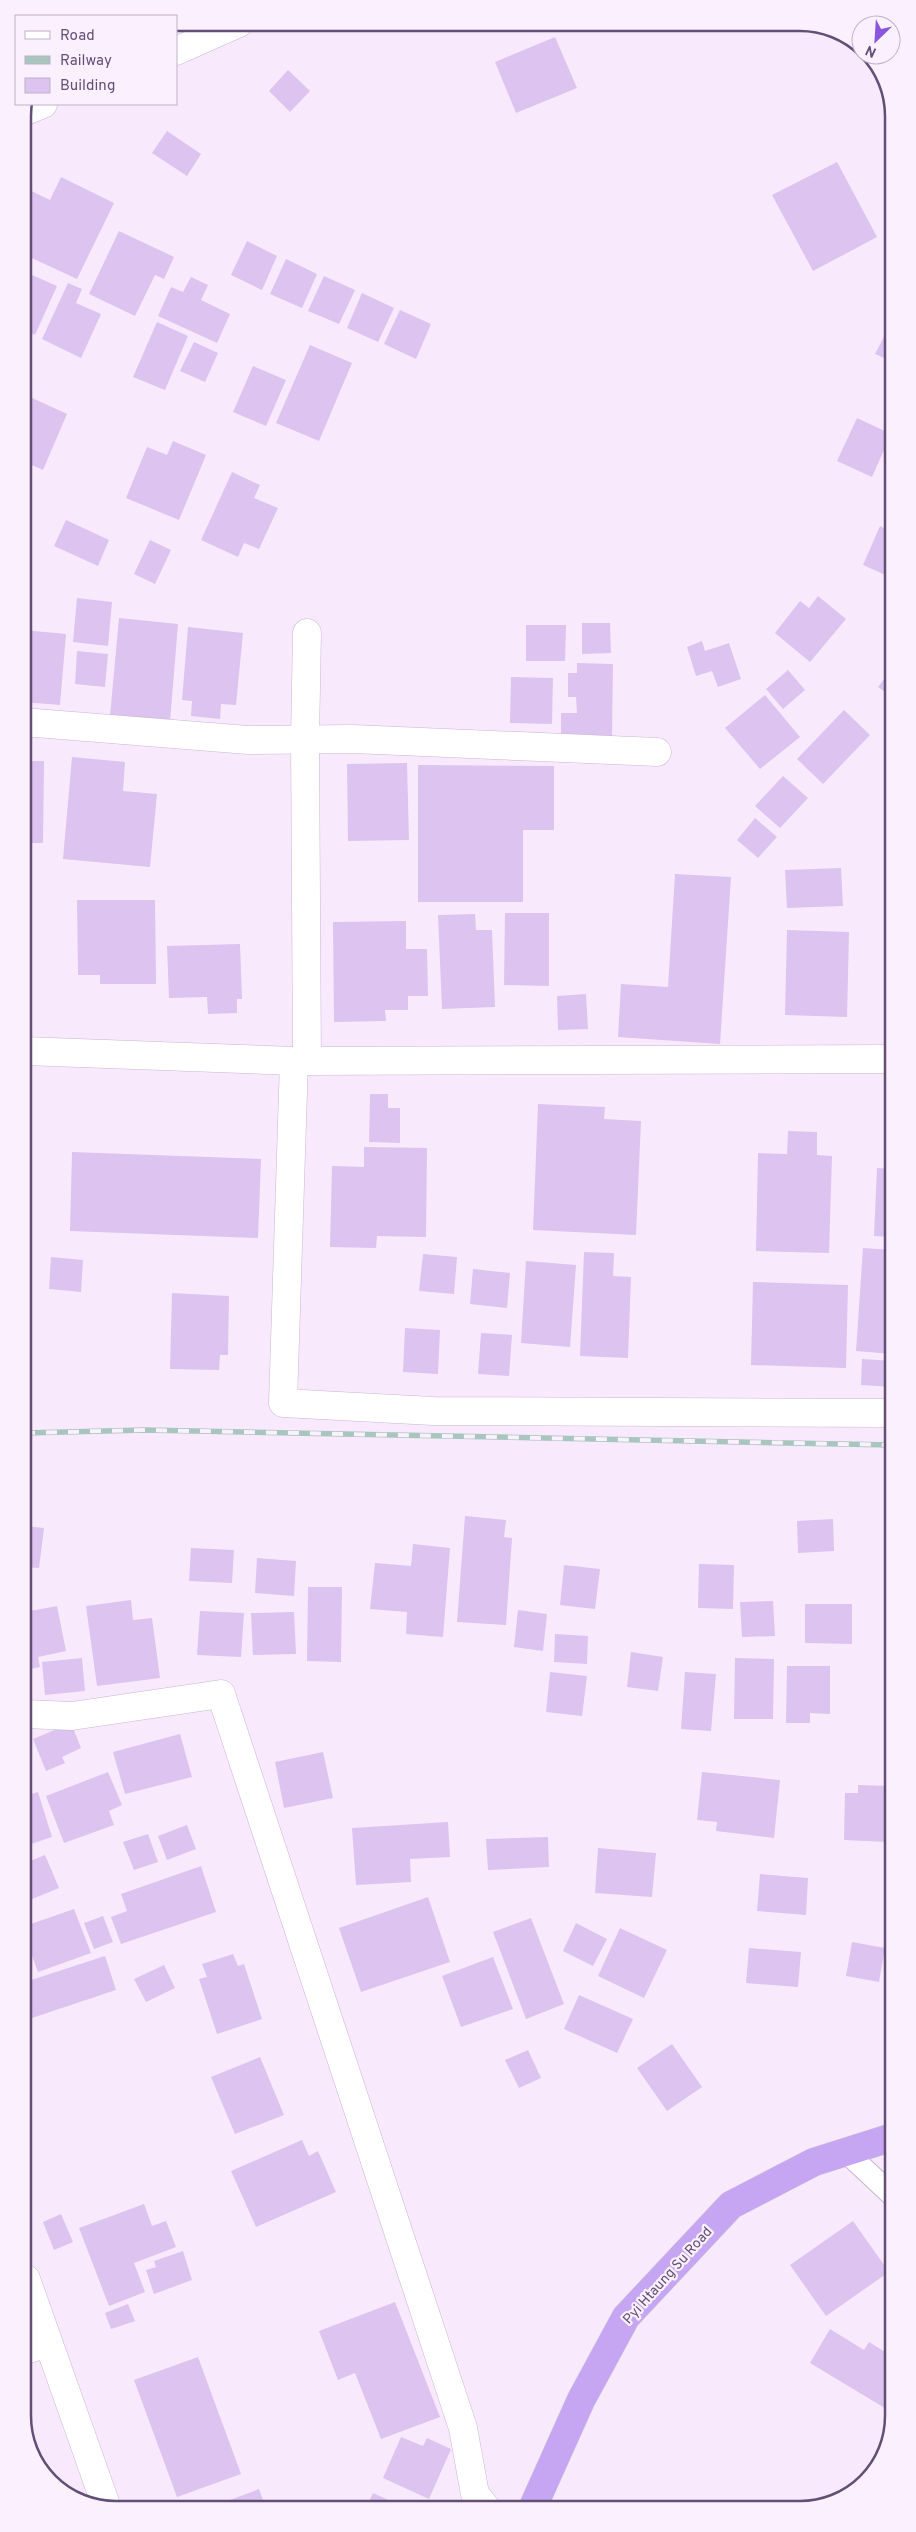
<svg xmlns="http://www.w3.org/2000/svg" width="916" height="2532" font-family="Overpass,sans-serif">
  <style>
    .building { fill: #dcc3f0 }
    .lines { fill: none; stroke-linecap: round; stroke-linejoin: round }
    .lane-casing { stroke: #c8b5d3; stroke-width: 23 }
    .street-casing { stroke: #c8b5d3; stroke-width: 29 }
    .highway-casing { stroke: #d0cad6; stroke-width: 29 }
    .lane { stroke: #fff; stroke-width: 21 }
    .street { stroke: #fff; stroke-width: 28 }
    .highway { stroke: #c6a5f3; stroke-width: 28 }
    .rail-casing { stroke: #a8c6bd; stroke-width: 5.5 }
    .rail { stroke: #fbf1fe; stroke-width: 4; stroke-dasharray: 11; stroke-linecap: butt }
    .labels { text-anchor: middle; stroke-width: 4.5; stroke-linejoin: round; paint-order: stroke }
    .street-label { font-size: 14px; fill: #634e76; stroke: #fbf1fe }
    .rim { fill: none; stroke: #634e76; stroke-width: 2.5 }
  </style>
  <rect width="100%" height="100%" fill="#f8eafc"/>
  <g class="building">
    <polygon points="555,37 577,88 516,113 495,62"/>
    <polygon points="288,70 310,91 290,112 269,91"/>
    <polygon points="167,131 201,154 187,176 152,153"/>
    <polygon points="837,162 877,237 813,271 772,195"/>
    <polygon points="61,177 114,203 77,279 23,254 23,187 50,200"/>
    <polygon points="119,231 174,257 164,279 155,275 135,316 89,294"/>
    <polygon points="247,241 277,256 262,290 231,275"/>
    <polygon points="286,259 317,274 302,308 270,294"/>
    <polygon points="23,271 57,286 35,335 23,329"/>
    <polygon points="324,276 355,290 339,324 308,311"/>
    <polygon points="191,277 208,285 201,300 230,314 217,343 158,316 171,287 183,292"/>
    <polygon points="68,283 82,289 76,303 101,314 81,358 42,339"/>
    <polygon points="362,293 394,308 378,342 347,328"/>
    <polygon points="400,310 431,324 416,359 384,344"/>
    <polygon points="157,322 188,336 165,390 133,377"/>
    <polygon points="891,323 891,361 875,354"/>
    <polygon points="194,342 218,353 205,382 180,371"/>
    <polygon points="310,345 352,363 319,441 276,423"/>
    <polygon points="253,366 286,380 266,426 233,412"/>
    <polygon points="28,396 67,414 43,470 23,461 23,402 25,403"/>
    <polygon points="857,418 891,434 872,477 837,461"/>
    <polygon points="173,441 206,455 179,520 126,498 147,447 167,455"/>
    <polygon points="232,472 260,485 254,498 278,508 259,549 244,543 238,557 201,540"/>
    <polygon points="66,520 109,540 98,566 54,546"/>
    <polygon points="880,526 891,532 890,577 863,565"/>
    <polygon points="150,540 171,550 155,584 134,574"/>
    <polygon points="818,596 846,619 810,662 775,633 800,601 809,608"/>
    <polygon points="77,598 112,602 108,646 73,642"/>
    <polygon points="119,618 178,624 170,722 110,716"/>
    <polygon points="582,623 610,623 611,653 582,654"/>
    <polygon points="526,625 566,625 565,661 526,661"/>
    <polygon points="188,627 243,633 236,705 221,704 220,719 191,716 192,701 182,700"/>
    <polygon points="23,630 66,634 60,705 23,702"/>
    <polygon points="702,641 705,651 729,643 741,679 718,687 712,671 696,676 687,647"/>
    <polygon points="77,651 108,654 105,687 75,684"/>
    <polygon points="577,663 613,664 612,738 561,738 561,713 577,713 576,697 568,697 568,673 577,673"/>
    <polygon points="788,670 805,690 783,709 766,689"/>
    <polygon points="891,670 891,696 878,687"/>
    <polygon points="511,677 553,678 552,724 510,723"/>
    <polygon points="765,695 800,737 760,769 725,728"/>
    <polygon points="844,710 870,735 823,784 797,759"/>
    <polygon points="72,757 125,762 123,791 157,794 150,867 63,859"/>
    <polygon points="24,761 44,761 43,843 24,843"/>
    <polygon points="407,763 409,840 348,841 347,764"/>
    <polygon points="418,765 554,766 554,830 523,830 523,902 418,902"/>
    <polygon points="783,776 808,798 780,828 755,806"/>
    <polygon points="755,818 777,837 758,858 737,840"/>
    <polygon points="841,868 843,906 787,908 785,870"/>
    <polygon points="675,874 731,877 720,1044 618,1037 621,984 668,987"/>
    <polygon points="77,900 155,900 156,984 100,984 100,975 78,975"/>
    <polygon points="505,913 549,913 549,986 504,985"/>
    <polygon points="475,914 476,930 492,930 495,1007 442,1009 438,915"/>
    <polygon points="406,921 406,949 427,949 428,996 408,996 408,1010 385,1010 386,1021 334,1022 333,922"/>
    <polygon points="787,930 849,932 847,1017 785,1015"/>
    <polygon points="240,944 242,999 237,999 237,1013 208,1014 207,997 169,998 167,946"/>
    <polygon points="586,994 588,1029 558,1030 557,996"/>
    <polygon points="370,1094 388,1094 388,1108 400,1108 400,1143 369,1142"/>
    <polygon points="538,1104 605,1107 604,1119 641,1121 636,1235 533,1230"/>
    <polygon points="788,1131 817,1132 817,1155 832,1156 829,1253 756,1251 758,1153 787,1154"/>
    <polygon points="364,1147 427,1148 426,1237 377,1236 376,1248 330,1247 332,1166 364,1167"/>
    <polygon points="72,1152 261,1159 258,1238 70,1231"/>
    <polygon points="889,1154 892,1154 892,1237 874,1236 877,1168 889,1169"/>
    <polygon points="24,1163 31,1163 30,1199 24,1199"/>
    <polygon points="863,1248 892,1250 892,1354 856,1351"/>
    <polygon points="584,1252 614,1253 613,1276 631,1277 628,1358 580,1356"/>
    <polygon points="423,1254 457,1257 454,1294 419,1291"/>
    <polygon points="51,1257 83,1260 81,1292 49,1289"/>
    <polygon points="526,1261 576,1265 570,1347 521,1343"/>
    <polygon points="473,1269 510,1273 507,1308 470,1304"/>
    <polygon points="753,1282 848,1285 846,1368 751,1365"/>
    <polygon points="172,1293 229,1296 228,1355 220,1355 219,1370 170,1369"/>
    <polygon points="405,1328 440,1330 438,1374 403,1372"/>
    <polygon points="481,1333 512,1335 509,1376 478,1374"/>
    <polygon points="862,1359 892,1361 892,1387 861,1385"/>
    <polygon points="465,1516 506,1520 504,1537 512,1538 506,1625 457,1622"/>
    <polygon points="833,1519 834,1551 798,1553 797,1521"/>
    <polygon points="25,1526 44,1528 39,1568 25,1567"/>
    <polygon points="413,1544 450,1548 443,1637 406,1634 407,1612 370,1609 375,1563 411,1566"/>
    <polygon points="191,1548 234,1550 232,1583 189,1581"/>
    <polygon points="257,1558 296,1561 294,1596 255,1593"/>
    <polygon points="699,1564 734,1565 733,1609 698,1608"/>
    <polygon points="564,1565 600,1569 595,1609 560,1605"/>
    <polygon points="308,1587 342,1587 341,1662 307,1661"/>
    <polygon points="131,1600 133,1620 152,1618 160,1678 97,1686 86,1606"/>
    <polygon points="773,1601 775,1636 742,1637 740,1602"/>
    <polygon points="805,1604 852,1604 852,1644 805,1643"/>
    <polygon points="57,1606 66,1651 38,1657 40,1667 25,1670 25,1612"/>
    <polygon points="518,1610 547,1614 543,1651 514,1647"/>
    <polygon points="200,1611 244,1613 241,1657 197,1655"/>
    <polygon points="294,1612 296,1654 253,1655 251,1613"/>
    <polygon points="555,1634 588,1636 587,1664 554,1662"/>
    <polygon points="631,1652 663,1657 658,1691 627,1687"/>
    <polygon points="82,1658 85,1691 45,1695 42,1662"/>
    <polygon points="735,1658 774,1659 773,1719 734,1719"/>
    <polygon points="787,1666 830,1666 830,1714 810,1713 810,1723 786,1723"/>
    <polygon points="550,1672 587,1676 582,1716 546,1712"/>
    <polygon points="685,1672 716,1674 711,1731 681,1729"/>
    <polygon points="889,1708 892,1708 893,1754 886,1753"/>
    <polygon points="71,1723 81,1748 62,1757 65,1763 46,1771 33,1739"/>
    <polygon points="180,1734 192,1777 125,1794 113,1752"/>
    <polygon points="323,1752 333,1798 284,1808 275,1762"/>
    <polygon points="108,1772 122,1805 109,1811 114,1825 64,1843 46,1796"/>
    <polygon points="702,1772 780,1780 774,1838 716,1831 717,1822 697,1820"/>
    <polygon points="858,1785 890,1786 888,1842 844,1840 845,1793 858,1793"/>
    <polygon points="38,1792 52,1837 25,1846 25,1796"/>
    <polygon points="448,1822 450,1857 410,1859 411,1882 356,1885 352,1828"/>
    <polygon points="187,1825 196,1849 167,1860 158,1836"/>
    <polygon points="148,1834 158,1862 134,1870 123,1842"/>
    <polygon points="548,1837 549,1867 488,1870 486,1839"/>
    <polygon points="598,1848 656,1853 652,1897 595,1893"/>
    <polygon points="45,1855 59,1888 25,1902 25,1863"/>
    <polygon points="201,1866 216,1912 121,1944 111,1917 127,1911 121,1894"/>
    <polygon points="760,1874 808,1878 806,1915 757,1911"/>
    <polygon points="428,1897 450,1962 361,1992 339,1928"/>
    <polygon points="74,1909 91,1953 38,1972 25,1937 25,1926"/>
    <polygon points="103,1916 113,1942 94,1949 84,1923"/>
    <polygon points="531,1918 564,2004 526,2019 493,1932"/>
    <polygon points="576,1923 607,1939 593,1966 563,1951"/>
    <polygon points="620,1928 667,1950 644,1998 598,1976"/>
    <polygon points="852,1942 885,1948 879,1982 846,1976"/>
    <polygon points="749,1948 801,1952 798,1987 746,1983"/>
    <polygon points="233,1954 238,1966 244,1964 262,2019 217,2034 199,1979 207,1977 202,1964"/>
    <polygon points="105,1956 116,1990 32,2018 25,1999 25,1982"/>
    <polygon points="493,1957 513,2009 461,2027 442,1976"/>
    <polygon points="164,1965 175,1988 146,2002 134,1979"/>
    <polygon points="579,1995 633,2019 617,2053 564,2029"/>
    <polygon points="672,2044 702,2087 667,2111 637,2068"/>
    <polygon points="528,2050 541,2078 519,2088 505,2060"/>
    <polygon points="260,2057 284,2115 235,2134 211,2077"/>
    <polygon points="302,2140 309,2156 318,2151 336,2192 256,2227 231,2171"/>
    <polygon points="144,2204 152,2226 166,2221 176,2247 134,2263 145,2292 109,2306 79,2228"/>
    <polygon points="61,2214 73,2242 54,2250 43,2222"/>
    <polygon points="853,2221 889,2272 826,2316 790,2265"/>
    <polygon points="183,2251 192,2280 154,2294 146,2270 156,2267 154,2261"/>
    <polygon points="395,2302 440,2417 381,2439 355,2373 338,2380 319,2331"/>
    <polygon points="128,2304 135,2321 111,2329 105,2313"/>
    <polygon points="830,2329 864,2350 869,2342 893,2357 893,2413 810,2363"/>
    <polygon points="198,2357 241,2474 177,2497 134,2380"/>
    <polygon points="401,2437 423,2446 427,2438 451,2449 429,2499 383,2478"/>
    <polygon points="259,2489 266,2508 280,2503 282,2509 218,2509 217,2505"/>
    <polygon points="373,2493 406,2508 366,2508"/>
  </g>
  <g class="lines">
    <g class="lane-casing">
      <polyline id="lane" points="846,2152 893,2196"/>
    </g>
    <g class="street-casing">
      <g id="street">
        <polyline points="176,51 239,23"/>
        <polyline points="23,112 43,104"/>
        <polyline points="307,633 305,739 307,1061"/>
        <polyline points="23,722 248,740 353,739 657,752"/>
        <polyline points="24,1051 294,1061 283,1403 433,1411 892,1413"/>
        <polyline points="294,1061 892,1059"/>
        <polyline points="25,1714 72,1716 221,1694 463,2428 475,2494 486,2508"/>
        <polyline points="26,2279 107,2508"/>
        <polyline points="26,2350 48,2343"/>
      </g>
    </g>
    <g class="highway-casing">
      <polyline id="highway" points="533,2507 581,2400 626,2317 731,2205 814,2162 893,2137"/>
    </g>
    <use href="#lane" class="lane"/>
    <use href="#street" class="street"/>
    <use href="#highway" class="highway"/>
    <g class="rail-casing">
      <polyline id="rail" points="24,1433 145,1430 892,1445"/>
    </g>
    <use href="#rail" class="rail"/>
  </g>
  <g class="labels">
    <g class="street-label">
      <text transform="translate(667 2275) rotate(-48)" y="5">Pyi Htaung Su Road</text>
    </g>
  </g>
  <path d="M0 0H916V2532H0ZM116 31H800A85 85 0 0 1 885 116V2416A85 85 0 0 1 800 2501H116A85 85 0 0 1 31 2416V116A85 85 0 0 1 116 31Z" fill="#fbf1fe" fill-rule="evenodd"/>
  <path class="rim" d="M116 31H800A85 85 0 0 1 885 116V2416A85 85 0 0 1 800 2501H116A85 85 0 0 1 31 2416V116A85 85 0 0 1 116 31Z"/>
  <rect x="15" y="15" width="162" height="90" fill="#fbf1fe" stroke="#beb0c8"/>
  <rect x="25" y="31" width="25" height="8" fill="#ffffff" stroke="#beb0c8"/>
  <text x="60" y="40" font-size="15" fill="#634e76">Road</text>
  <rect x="25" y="56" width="25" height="8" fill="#a8c6bd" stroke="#beb0c8"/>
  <text x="60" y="65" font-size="15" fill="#634e76">Railway</text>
  <rect x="25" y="78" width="25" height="15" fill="#dcc3f0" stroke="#beb0c8"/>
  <text x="60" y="90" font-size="15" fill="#634e76">Building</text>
  <g transform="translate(876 40) rotate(205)"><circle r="24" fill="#fbf1fe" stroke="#beb0c8"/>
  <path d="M0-4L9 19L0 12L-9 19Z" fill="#8b56df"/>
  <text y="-8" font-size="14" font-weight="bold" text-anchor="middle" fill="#634e76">N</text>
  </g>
</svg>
